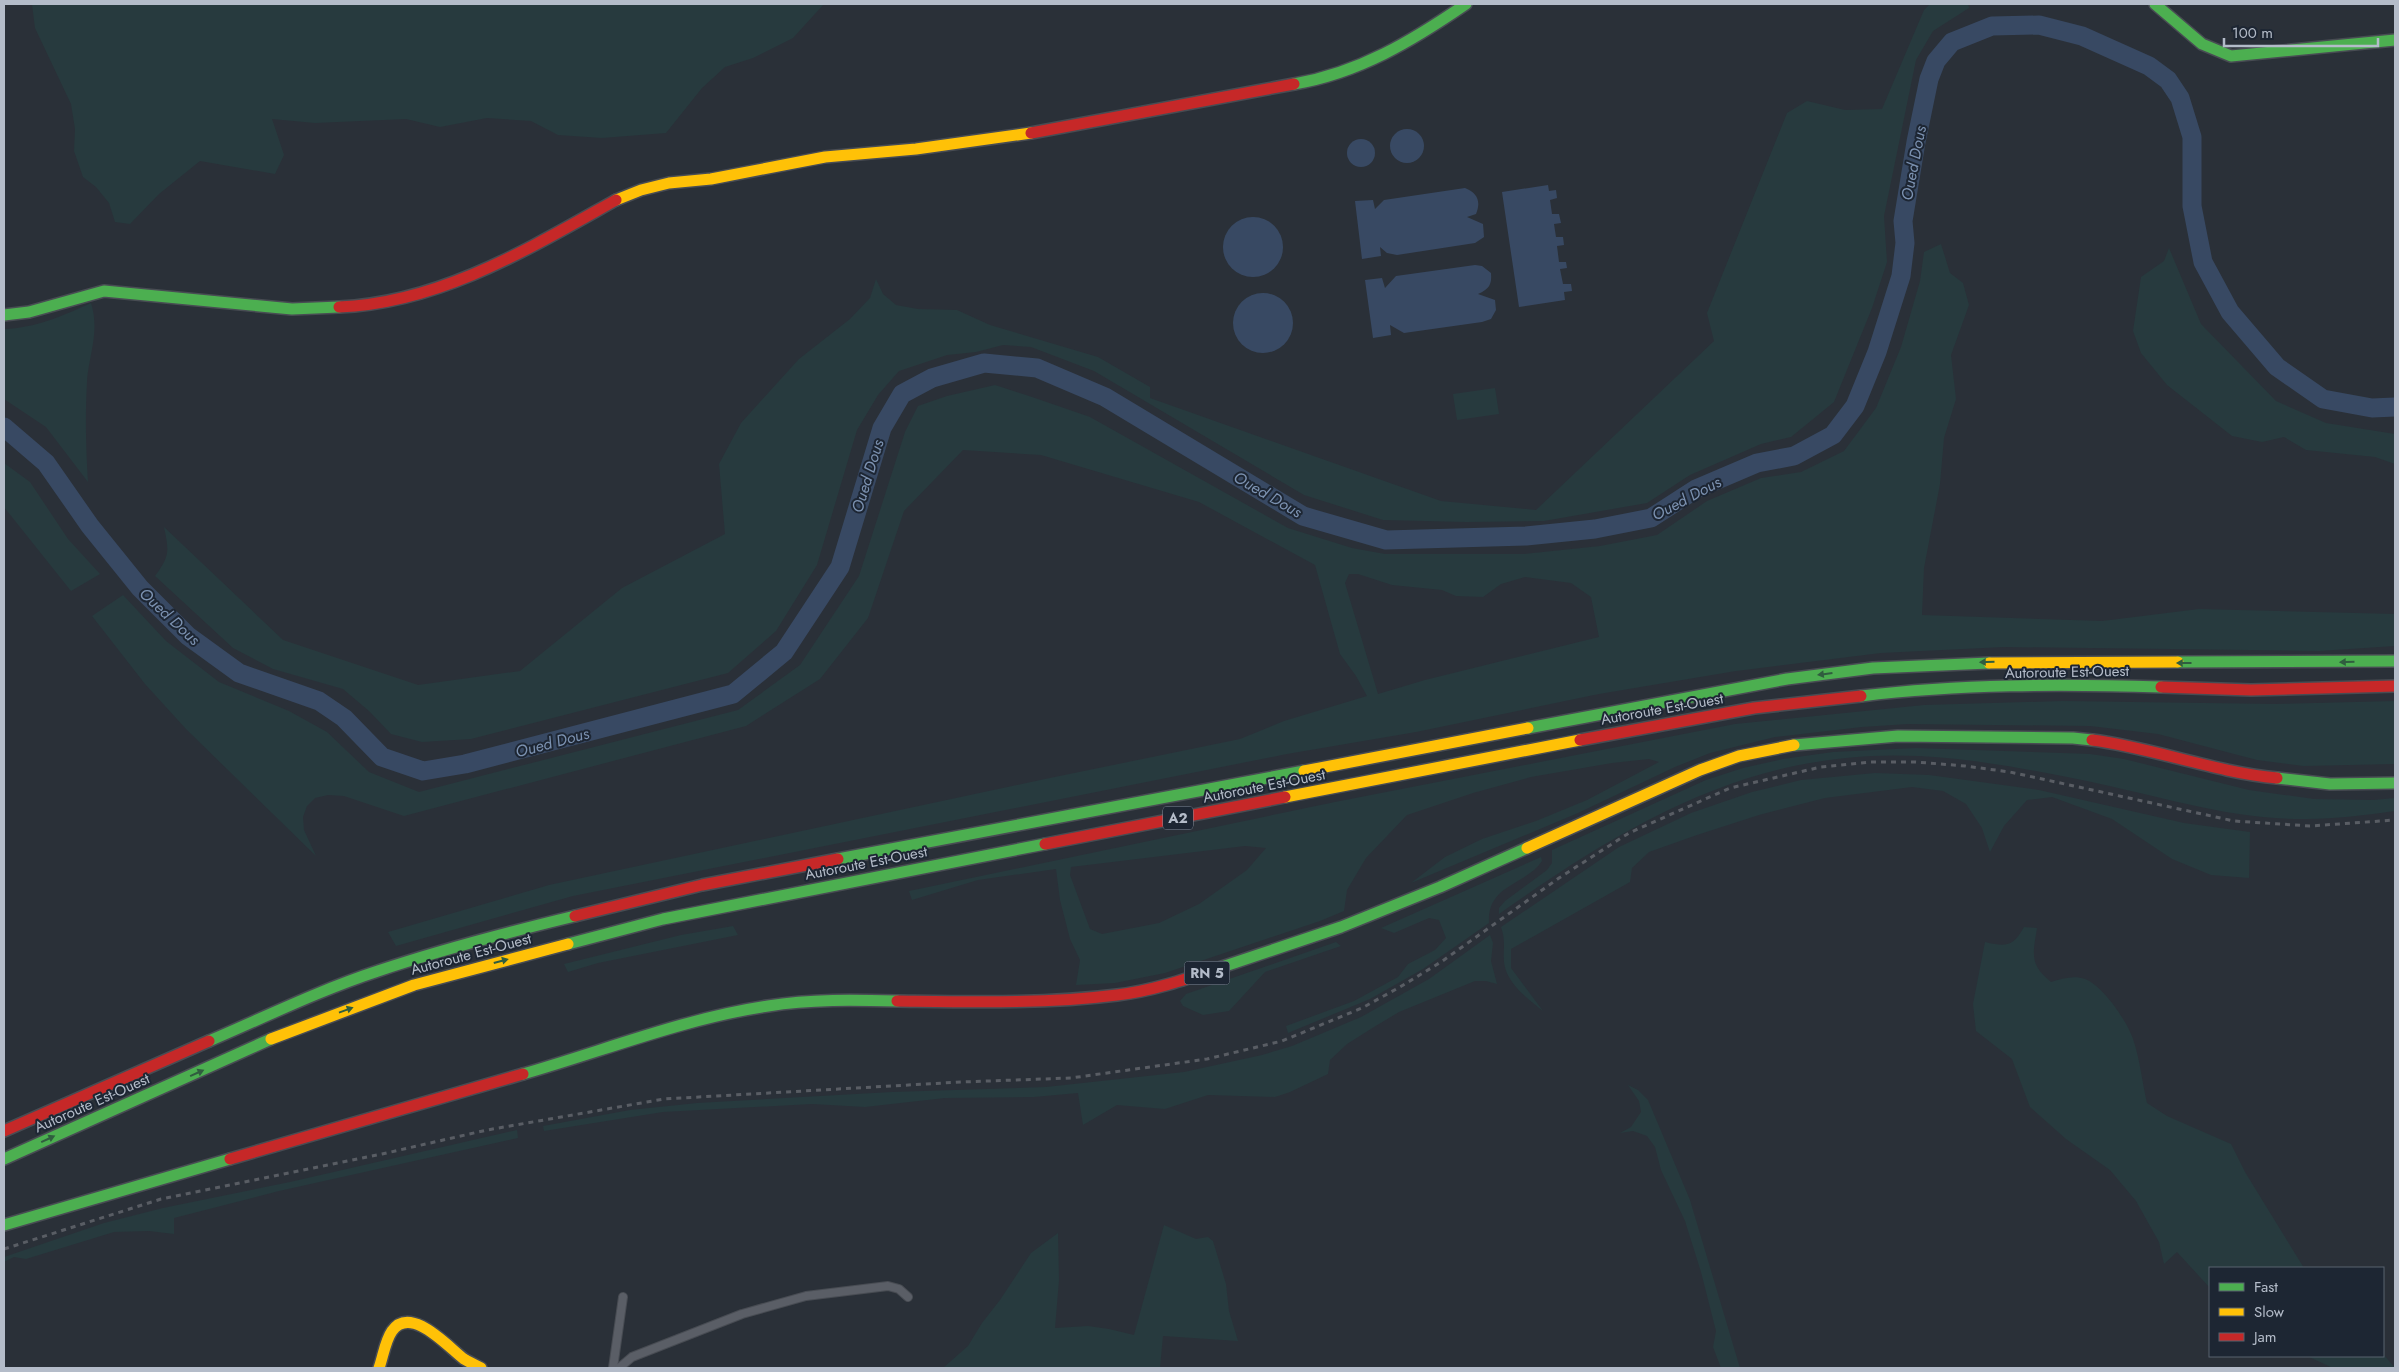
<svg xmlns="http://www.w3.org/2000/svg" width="2399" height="1372" font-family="Jost,sans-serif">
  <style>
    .green { fill: #273a3e; fill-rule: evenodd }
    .water { fill: #384963 }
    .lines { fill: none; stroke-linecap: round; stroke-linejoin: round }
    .river { stroke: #384963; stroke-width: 19 }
    .street-casing { stroke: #484c53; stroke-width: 10 }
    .fast-casing { stroke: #484c53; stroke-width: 14 }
    .slow-casing { stroke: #484c53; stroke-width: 14 }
    .jam-casing { stroke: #484c53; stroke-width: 14 }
    .street { stroke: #5a5e66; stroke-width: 8 }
    .fast { stroke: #4caf50; stroke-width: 11 }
    .slow { stroke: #ffc107; stroke-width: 11 }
    .jam { stroke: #c62828; stroke-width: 11 }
    .rail { stroke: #595d64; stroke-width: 3; stroke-dasharray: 5 5; stroke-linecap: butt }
    .oneway { fill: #305d3f }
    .labels { text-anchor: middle; stroke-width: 4; stroke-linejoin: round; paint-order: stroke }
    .shield { fill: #1d2633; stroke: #878f9c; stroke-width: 1 }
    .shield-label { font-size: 14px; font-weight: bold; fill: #b4bcc9 }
    .street-label { font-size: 15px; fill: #b4bcc9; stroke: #1d2633 }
    .water-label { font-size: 16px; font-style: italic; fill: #7c92b1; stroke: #1d2633 }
  </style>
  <rect width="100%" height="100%" fill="#2a3038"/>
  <g class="green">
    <polygon points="32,4 824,4 793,38 753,58 725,67 702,88 666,133 602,138 558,135 531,121 487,118 440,127 406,119 315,123 272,119 284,155 275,174 200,161 159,194 130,224 115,222 109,203 96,187 83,177 74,151 75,129 71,104 35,28"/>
    <path d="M1930 4H1968L1969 8 1933 31 1916 60 1884 216 1887 262 1872 308 1834 402 1791 437 1761 444 1690 475 1647 503 1544 521 1466 522 1383 520 1304 495 1094 371 1031 347 1003 345 976 352 947 355 899 371 878 395 857 430 817 565 776 631 728 673 471 739 422 742 391 734 369 711 343 689 273 669 233 648 155 576C170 556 169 551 164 527L283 640 418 685 520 671 622 588 725 534 719 464 741 423 799 359 850 319 870 298 876 279 883 294 896 305 918 309 957 310 990 325 1098 357 1150 387V398L1441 501 1536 510 1714 341 1707 313 1787 113 1807 101 1845 110 1882 109 1924 10Z"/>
    <path d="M1941 244 1950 273 1963 283 1969 305 1951 355 1956 399 1944 438 1940 484 1924 568 1922 615 2102 621 2199 609 2395 614V646L2319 651 2004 647 1881 653 1736 671 1599 694 1416 732 1287 754 573 896 396 946 388 932 549 885 1045 779 1240 739 1284 721 1367 696 1356 676 1340 654 1315 565 1199 502 1041 455 963 450 904 511 868 618 820 679 746 726 404 816 344 796 328 795 315 798 307 806 303 817 304 830 316 856 186 729 145 684 92 616 123 595 166 641 219 682 289 711 327 732 369 772 419 792 738 710 800 665 859 576 905 432 918 406 947 396 995 385 1032 397 1090 417 1288 528 1352 548 1385 554H1524L1600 546 1657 535 1707 501 1761 478 1801 472 1844 451 1876 408 1901 347 1920 281 1924 252ZM1349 574H1358L1392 585 1442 590 1456 596 1483 597 1501 584 1525 577 1571 583 1591 597 1599 637 1425 680 1378 694 1345 583Z"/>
    <polygon points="2169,248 2201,324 2276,401 2326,423 2395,434 2395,464 2375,457 2306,450 2284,437 2262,442 2232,436 2167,385 2141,353 2133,331 2141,277 2164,261"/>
    <path d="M91 303C100 332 89 354 87 382 85 416 86 449 88 482L46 427 4 399V329C36 328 62 316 91 303Z"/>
    <polygon points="1495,388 1499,414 1457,420 1453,394"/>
    <polygon points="4,463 30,482 68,539 100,574 71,591 4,507"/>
    <path d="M2063 701 2274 704 2395 701V764L2304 766 2257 760 2158 734 2090 726 1908 724 1862 727 1775 737 1710 753 1675 767 1578 813 1411 883 1445 857 1482 839 1536 821 1587 800 1659 762 1649 759 1612 763 1531 777 1473 793 1407 815 1366 858 1347 890 1344 911 1320 921 1165 973 1115 983 1076 985 1080 960 1070 939 1060 900 1056 869 978 880 912 900 909 891 1335 802 1735 724 1924 705ZM1245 846 1266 848 1247 870 1199 904 1159 923 1102 934 1090 929 1070 875 1071 867Z"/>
    <path d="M1916 748 2090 754 2124 759 2249 790 2314 799 2373 800 2395 798V811C2366 815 2336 819 2306 819 2232 820 2159 796 2087 781 2032 770 1976 759 1919 756 1754 748 1629 822 1499 914V908L1505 901 1547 870 1552 863V850L1706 780 1743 768 1783 759 1833 752Z"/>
    <path d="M1875 773 1929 775 2039 790 2184 823 2250 832 2249 878 2211 875 2172 859 2112 819 2052 797 2027 800 2004 826 1990 852 1982 828 1966 804 1943 791 1912 787 1825 798 1759 815 1697 835 1649 852 1632 868 1630 882 1511 949V968L1543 1011C1528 999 1506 983 1504 962 1503 948 1506 942 1501 927L1619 847 1691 813 1752 792 1801 780Z"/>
    <path d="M1541 857 1542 861C1525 886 1487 884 1489 923L1423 969 1370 999 1288 1033 1286 1026 1354 1001 1398 977 1408 964 1435 950 1446 938 1439 920 1429 918 1394 933 1381 928Z"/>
    <polygon points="733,926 738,935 598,963 568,972 564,964 681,935"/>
    <path d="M2024 927 2037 928C2033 954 2029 964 2051 982 2062 979 2073 975 2085 979 2103 986 2127 1021 2133 1039 2140 1059 2142 1082 2147 1103L2167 1116 2231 1144 2245 1172 2304 1268H2210V1288L2177 1252 2164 1264 2159 1242 2136 1201 2110 1170 2066 1139 2030 1107 2012 1059 1976 1031 1973 1004 1985 942C2006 947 2013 947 2024 927Z"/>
    <polygon points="1490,935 1493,943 1491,961 1497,984 1486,981 1475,981 1399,1012 1374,1027 1347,1044 1330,1060 1328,1074 1290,1092 1275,1097 1208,1095 1165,1109 1117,1105 1083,1125 1078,1093 1034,1097 945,1098 865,1107 812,1104 663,1112 544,1131 543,1126 630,1110 697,1103 892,1092 1046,1087 1184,1072 1262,1055 1292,1046 1361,1017 1429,979"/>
    <polygon points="1336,942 1341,946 1265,972 1229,1011 1203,1015 1183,1006 1180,1001 1186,994"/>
    <polygon points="1628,1085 1638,1090 1648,1100 1690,1200 1740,1368 1721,1368 1713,1347 1716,1331 1701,1272 1685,1221 1661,1170 1655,1147 1647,1136 1633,1131 1620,1133 1631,1127 1641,1112 1639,1101"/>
    <polygon points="517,1130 518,1138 279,1191 174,1218 174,1234 149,1231 114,1232 26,1259 14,1257 4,1262 4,1257 104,1223 163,1208 290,1182"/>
    <polygon points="1164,1225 1196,1239 1208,1237 1213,1241 1226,1284 1229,1311 1238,1341 1163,1336 1160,1368 943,1368 968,1346 982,1323 1000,1300 1031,1253 1058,1233 1059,1280 1055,1328 1088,1326 1109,1329 1134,1335"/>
    <polygon points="2383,1354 2395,1368 2333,1368 2307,1356"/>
  </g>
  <g class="water">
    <circle cx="1407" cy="146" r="17"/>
    <circle cx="1361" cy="153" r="14"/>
    <polygon points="1548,185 1549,191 1556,190 1557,198 1550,200 1552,214 1559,214 1561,223 1554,224 1556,237 1563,237 1564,245 1557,246 1559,262 1566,262 1567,268 1560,269 1563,284 1571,284 1572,291 1564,292 1565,300 1519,307 1502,192"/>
    <path d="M1465 188C1478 193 1481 202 1476 214L1467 217 1483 224 1484 237 1475 243 1397 255 1387 253 1380 247 1381 256 1362 259 1355 201 1373 200 1375 209 1384 200Z"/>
    <circle cx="1253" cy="247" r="30"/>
    <path d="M1475 265 1482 266 1491 273C1492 285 1489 289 1478 294L1495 300 1496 310 1491 319 1482 322 1404 333 1390 325 1391 335 1373 338 1365 280 1382 278 1385 288 1396 276Z"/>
    <circle cx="1263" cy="323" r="30"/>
  </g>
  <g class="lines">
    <polyline class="river" points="4,427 46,463 90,526 140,588 188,636 239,673 319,701 344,718 382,757 423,771 465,764 733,694 784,652 840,567 882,428 902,394 932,378 984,363 1037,368 1105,397 1303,516 1386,540 1526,536 1595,529 1651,518 1696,489 1757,463 1794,456 1833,435 1855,406 1877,352 1901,276 1905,243 1903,221 1916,142 1929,79 1936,61 1952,42 1992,26 2039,25 2082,36 2149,66 2168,80 2180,98 2192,137 2192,206 2203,262 2230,312 2277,367 2323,399 2372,408 2395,407"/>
    <g class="street-casing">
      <g id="street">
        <polyline points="613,1368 623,1297"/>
        <polyline points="619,1368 632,1357 742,1314 806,1296 888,1286 899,1289 908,1297"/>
      </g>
    </g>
    <g class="fast-casing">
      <g id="fast">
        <polyline points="2155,4 2202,44 2231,56 2395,40"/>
        <path d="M1294 84C1359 73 1412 41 1466 4"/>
        <polyline points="4,315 29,312 104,291 292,309 339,307"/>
        <polyline points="2178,662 2395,661"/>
        <path d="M1861 696C1960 684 2061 684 2161 687"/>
        <polyline points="1528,728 1787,679 1873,668 1989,663"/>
        <polyline points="1794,745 1898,736 2073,738 2092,740"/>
        <polyline points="2277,778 2330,784 2395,783"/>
        <polyline points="838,859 1304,771"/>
        <polyline points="568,944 663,919 1045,844"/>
        <polyline points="1216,969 1341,927 1440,887 1527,848"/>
        <path d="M209 1041C265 1017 320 990 378 971 443 949 509 932 575 916"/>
        <path d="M523 1074C603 1051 686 1018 768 1006 811 999 854 1000 897 1001"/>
        <polyline points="4,1159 271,1039"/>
        <polyline points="4,1225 230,1159"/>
      </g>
    </g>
    <g class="slow-casing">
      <g id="slow">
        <polyline points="616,200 641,190 669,183 711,179 825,157 916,149 1031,133"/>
        <polyline points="1989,663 2178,662"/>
        <polyline points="1304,771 1528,728"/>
        <polyline points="1285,797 1580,740"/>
        <polyline points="1527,848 1700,770 1739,756 1794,745"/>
        <polyline points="271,1039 414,985 568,944"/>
        <path d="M379 1368C383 1357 385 1341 392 1331 411 1304 449 1348 464 1359 469 1362 475 1365 481 1368"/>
      </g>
    </g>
    <g class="jam-casing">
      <g id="jam">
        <polyline points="1031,133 1294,84"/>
        <path d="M339 307C440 303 530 248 616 200"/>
        <polyline points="2161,687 2251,690 2395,686"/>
        <polyline points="1580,740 1754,708 1861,696"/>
        <path d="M2092 740C2154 748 2214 772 2277 778"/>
        <polyline points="1045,844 1285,797"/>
        <polyline points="575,916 702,885 838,859"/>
        <path d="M897 1001C970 1002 1045 1004 1117 995 1151 991 1184 980 1216 969"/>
        <polyline points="4,1131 209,1041"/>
        <polyline points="230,1159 523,1074"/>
      </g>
    </g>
    <use href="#street" class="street"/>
    <use href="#fast" class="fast"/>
    <use href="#slow" class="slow"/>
    <use href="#jam" class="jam"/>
    <polyline class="rail" points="4,1249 161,1199 382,1154 487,1130 664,1099 961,1082 1071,1078 1207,1059 1282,1041 1362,1008 1400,987 1441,962 1559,878 1629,833 1730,788 1821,767 1870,762 1916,762 1965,766 2010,772 2234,821 2310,826 2395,820"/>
  </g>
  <defs><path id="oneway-solid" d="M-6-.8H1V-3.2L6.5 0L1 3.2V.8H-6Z" transform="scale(1.25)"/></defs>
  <g class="oneway">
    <use href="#oneway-solid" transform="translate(1987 662) rotate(179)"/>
    <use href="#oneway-solid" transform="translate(2347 662) rotate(178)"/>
    <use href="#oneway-solid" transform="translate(2184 663) rotate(-180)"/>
    <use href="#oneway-solid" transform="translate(1825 674) rotate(173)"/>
    <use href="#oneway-solid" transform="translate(501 961) rotate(-15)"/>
    <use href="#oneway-solid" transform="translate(346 1010) rotate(-20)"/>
    <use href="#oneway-solid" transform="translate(197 1073) rotate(-24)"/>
    <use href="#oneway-solid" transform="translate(48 1139) rotate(-25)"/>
  </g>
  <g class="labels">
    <g class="shield">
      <rect x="1163" y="806.5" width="30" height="23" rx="4"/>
      <rect x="1184.5" y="961.5" width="45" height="23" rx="4"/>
    </g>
    <g class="shield-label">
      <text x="1178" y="823">A2</text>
      <text x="1207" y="978">RN 5</text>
    </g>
    <g class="street-label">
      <text transform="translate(2067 672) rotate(-1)" y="5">Autoroute Est-Ouest</text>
      <text transform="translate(1662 709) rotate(-10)" y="5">Autoroute Est-Ouest</text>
      <text transform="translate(1264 786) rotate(-11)" y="5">Autoroute Est-Ouest</text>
      <text transform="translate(866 863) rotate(-11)" y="5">Autoroute Est-Ouest</text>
      <text transform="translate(471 954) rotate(-15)" y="5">Autoroute Est-Ouest</text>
      <text transform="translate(92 1103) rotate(-24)" y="5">Autoroute Est-Ouest</text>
    </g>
    <g class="water-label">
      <text transform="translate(1913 163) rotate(-79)" y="6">Oued Dous</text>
      <text transform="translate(867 476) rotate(-73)" y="6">Oued Dous</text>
      <text transform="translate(1268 494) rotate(30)" y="6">Oued Dous</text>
      <text transform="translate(1686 498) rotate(-28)" y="6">Oued Dous</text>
      <text transform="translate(170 616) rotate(43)" y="6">Oued Dous</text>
      <text transform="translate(552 742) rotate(-15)" y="6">Oued Dous</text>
    </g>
  </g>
  <rect width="2399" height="1372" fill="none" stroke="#b4bcc9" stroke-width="10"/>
  <rect x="2209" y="1267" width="175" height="90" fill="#1d2633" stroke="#59626f"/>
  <rect x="2219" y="1283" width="25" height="8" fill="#4caf50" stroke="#59626f"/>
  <text x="2254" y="1292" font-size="15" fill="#b4bcc9">Fast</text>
  <rect x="2219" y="1308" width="25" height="8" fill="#ffc107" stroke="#59626f"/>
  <text x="2254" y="1317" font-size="15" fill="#b4bcc9">Slow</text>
  <rect x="2219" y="1333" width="25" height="8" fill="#c62828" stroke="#59626f"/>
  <text x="2254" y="1342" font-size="15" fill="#b4bcc9">Jam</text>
  <path d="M2224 38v8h154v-8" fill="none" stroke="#b4bcc9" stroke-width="2.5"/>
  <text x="2232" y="38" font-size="15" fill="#b4bcc9" stroke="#1d2633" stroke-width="4" paint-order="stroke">100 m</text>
</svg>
